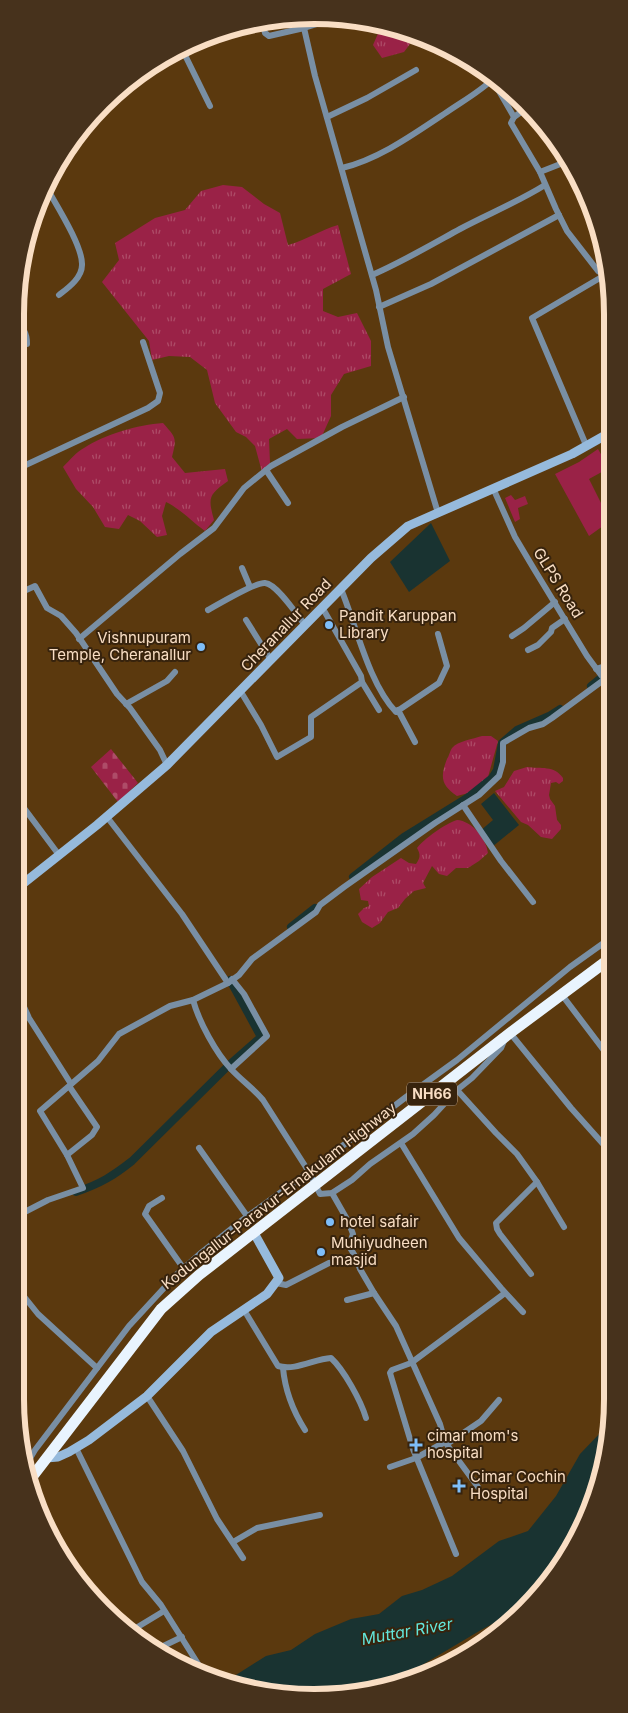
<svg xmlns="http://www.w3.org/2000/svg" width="628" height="1713" font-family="Inter,sans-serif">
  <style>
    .grass { fill: url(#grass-tufts) }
    .cemetery { fill: url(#cemetery-stones) }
    .park { fill: #9a2247 }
    .water { fill: #193331 }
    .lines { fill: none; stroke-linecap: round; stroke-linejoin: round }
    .canal { stroke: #193331; stroke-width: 8 }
    .street { stroke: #798fa4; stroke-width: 6 }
    .secondary { stroke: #96badc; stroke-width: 9 }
    .highway { stroke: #e9f4fe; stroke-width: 11 }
    .poi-dot { fill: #7ebef9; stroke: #37230d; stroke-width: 2 }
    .labels { text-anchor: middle; stroke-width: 4; stroke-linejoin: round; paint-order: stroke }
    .shield { fill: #37230d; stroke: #bfa68d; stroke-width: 1 }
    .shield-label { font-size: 14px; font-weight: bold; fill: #f9dec4 }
    .street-label { font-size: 15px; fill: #f9dec4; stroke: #37230d }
    .poi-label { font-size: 15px; fill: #f9dec4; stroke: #37230d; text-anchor: start }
    .water-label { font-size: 16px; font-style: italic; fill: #62e5da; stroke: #37230d }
    .rim { fill: none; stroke: #f9dec4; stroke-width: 6 }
  </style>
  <defs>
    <pattern id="grass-tufts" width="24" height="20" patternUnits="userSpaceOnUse" patternTransform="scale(1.25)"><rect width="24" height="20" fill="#9a2247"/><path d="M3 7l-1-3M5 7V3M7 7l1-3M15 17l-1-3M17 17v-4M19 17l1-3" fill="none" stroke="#ae4c68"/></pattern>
    <pattern id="cemetery-stones" width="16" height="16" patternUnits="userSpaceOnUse" patternTransform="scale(1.25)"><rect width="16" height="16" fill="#9a2247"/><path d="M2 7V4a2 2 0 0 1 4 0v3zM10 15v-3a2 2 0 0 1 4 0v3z" fill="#ae4c68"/></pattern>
  </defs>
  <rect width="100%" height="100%" fill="#5b390e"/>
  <g class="grass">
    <polygon points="386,25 392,25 416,36 404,52 382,58 373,45 380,29"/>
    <path d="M223 185 242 187 264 204 280 213 288 245C306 240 321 230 338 225L351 274 323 289V311L338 317 357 313 371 341V366L344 374 331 395V416L321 438 297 439 287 429 269 439 270 463 262 472 255 446 246 437 236 432 215 403 207 370 190 357 169 356 152 360 149 341 102 282 119 260 115 243 155 218 185 210 201 191Z"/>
    <path d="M163 423C176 438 177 437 172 457L185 473 225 469 228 481C208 495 208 498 214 520L205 531C191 521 182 510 166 502L162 516 167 535 157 537 140 521 128 515 119 529 105 527 93 507 76 489 63 467C70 460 76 452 84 448 105 434 138 425 163 423Z"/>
    <path d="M482 736H491L498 741 488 777 472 792 457 796C441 785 440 777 447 759 449 756 450 751 452 748 458 741 473 739 482 736Z"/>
    <path d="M527 767C541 769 554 765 563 778V781L559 784 556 782 551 783 549 795 550 799 555 806 557 820 561 825V829L552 839 541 837 528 825 521 822 495 791 504 787 514 771Z"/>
    <path d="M457 820C472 821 486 838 488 853L479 861 468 868H456L447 876 439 874 432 866 423 883 426 888 414 891 405 899 398 908 388 912 380 923 372 928 362 922 358 914 364 908 369 906 368 901 361 900 359 889 372 877 401 858 409 863 416 864C420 858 421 855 417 848 424 839 446 823 457 820Z"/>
  </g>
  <polygon class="cemetery" points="111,749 138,783 118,802 91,767"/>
  <g class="park">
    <polygon points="598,449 609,468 589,479 610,521 589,536 555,474 579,462"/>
    <polygon points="511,495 515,500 525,496 528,504 518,508 520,519 515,522 505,498"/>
  </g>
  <g class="water">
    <polygon points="431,523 450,561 409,592 390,562"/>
    <polygon points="494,793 519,825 492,847 480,831 493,820 481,804"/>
    <polygon points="611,1416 603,1477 551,1581 536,1595 511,1614 481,1630 412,1671 368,1692 275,1695 228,1680 266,1656 291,1650 315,1634 351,1619 379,1614 402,1596 422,1590 452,1576 499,1541 528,1531 556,1496 580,1454 604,1429"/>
  </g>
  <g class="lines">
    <g class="canal">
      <polyline points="591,686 608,672"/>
      <polyline points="353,877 404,837 467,798 492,778 497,770 502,743 517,730 549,716 560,709"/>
      <polyline points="291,927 315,908"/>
      <path d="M76 1192C100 1184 113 1176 132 1161L229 1065 261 1037 230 980"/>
    </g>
    <g class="street">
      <polyline points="327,21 304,28 315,76 376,290 388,347 438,513"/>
      <polyline points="262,22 265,33 269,36 304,28"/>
      <polyline points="182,49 210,106"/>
      <polyline points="488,72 514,117 511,123 540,172 556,209 567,231 598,271 610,279"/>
      <polyline points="138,78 183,49"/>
      <polyline points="327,117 367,98 416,70"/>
      <polyline points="514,117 528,107"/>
      <path d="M342 168C380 159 415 133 447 112 463 101 481 91 494 78"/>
      <polyline points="540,172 568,161"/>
      <path d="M48 190C57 206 83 247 82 265 82 278 68 288 59 295"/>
      <path d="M372 275C402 262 431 245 460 229 488 214 518 202 545 185"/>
      <polyline points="379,307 431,284 559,215"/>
      <path d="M15 321C23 328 27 332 27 344"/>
      <polyline points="586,445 532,318 605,275"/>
      <polyline points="15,470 148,408 158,401 160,393 143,342"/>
      <polyline points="266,470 288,503"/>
      <polyline points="493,488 515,537 534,569 587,656 601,675 611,686"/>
      <polyline points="242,568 250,587"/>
      <polyline points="15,574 24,591 35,586 47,608 61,616 76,633 117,694 130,708 160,750 167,765"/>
      <path d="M341 589C356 625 369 684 396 712L439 683 447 666 438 634"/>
      <path d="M208 610C219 604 255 582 265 583 277 584 297 615 305 625"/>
      <polyline points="246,620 271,660"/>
      <polyline points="512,636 524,628 555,602"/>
      <polyline points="79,639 180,554 214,528 244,488 271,466 342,427 404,397"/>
      <polyline points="528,650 538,645 551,632 552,628 565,619"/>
      <polyline points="596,669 611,664"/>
      <polyline points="362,682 379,710"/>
      <polyline points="241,692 261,725 277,757 311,737 311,717 362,682 361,676 322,607"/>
      <polyline points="126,704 167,681 175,672"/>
      <polyline points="398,710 415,742"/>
      <polyline points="15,796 59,855"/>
      <polyline points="463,805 501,861 533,902"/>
      <polyline points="107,817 182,914 228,983"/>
      <polyline points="15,987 29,1018 71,1084"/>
      <polyline points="562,995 612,1061"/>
      <path d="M193 1000C199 1022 216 1053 231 1069 241 1080 253 1088 263 1100L309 1172 320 1194 332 1193 352 1180 370 1164 413 1134 434 1115 457 1090 472 1078 501 1048 504 1041"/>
      <polyline points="510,1033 571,1108 612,1154"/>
      <polyline points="231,1069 267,1036 244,994 232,979"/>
      <polyline points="69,1086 97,1127 92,1135 67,1155 40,1111 98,1061 119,1034 170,1006 193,1000 228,983 239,975 252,959 316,912 320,905 344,887 435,823 479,795 499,776 503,762 503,743 529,728 543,724 552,718 605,679"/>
      <polyline points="457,1090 496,1133 517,1154 537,1182 564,1227"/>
      <polyline points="401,1143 459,1238 501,1288 523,1312"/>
      <polyline points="199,1148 247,1216"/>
      <polyline points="332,1193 348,1221 353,1234 349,1246 355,1256 360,1269 374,1293 396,1326 440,1424 445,1442 478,1487"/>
      <polyline points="162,1198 149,1206 145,1214 184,1269"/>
      <polyline points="15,1217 48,1200 83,1188 67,1155"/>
      <polyline points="531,1274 500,1234 497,1229 496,1223 537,1182"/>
      <polyline points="276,1283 286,1285 329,1263"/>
      <polyline points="15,1290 22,1294 38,1314 97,1368"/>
      <polyline points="347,1300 374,1293"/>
      <path d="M244 1310 278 1366C296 1371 314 1359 331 1358 344 1370 361 1401 366 1418"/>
      <path d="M283 1368C285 1390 293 1411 305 1430"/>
      <polyline points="147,1396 183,1451 217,1519 243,1558"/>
      <polyline points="447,1444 481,1421 499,1400"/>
      <polyline points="76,1448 142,1582 161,1605 200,1667 196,1669"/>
      <polyline points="26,1465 35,1450 129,1326 176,1275 202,1252 241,1221 302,1177 406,1097 457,1060 570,967 612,937"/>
      <polyline points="390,1467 416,1458 445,1442"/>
      <polyline points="233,1542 257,1528 320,1515"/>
      <polyline points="456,1554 413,1449 390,1373 392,1370 411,1363 505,1293"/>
      <polyline points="131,1631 164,1611"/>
      <polyline points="155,1650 182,1637"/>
    </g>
    <g class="secondary">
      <polyline points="15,890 97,825 167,765 371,558 408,526 572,454 611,432"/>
      <polyline points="46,1458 58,1457 69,1452 89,1440 147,1396 211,1332 267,1294 279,1278 254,1233"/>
    </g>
    <polyline class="highway" points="29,1481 161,1309 199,1275 510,1033 612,957"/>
  </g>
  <g class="poi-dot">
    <circle cx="329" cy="625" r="5"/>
    <circle cx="201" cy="647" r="5"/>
    <circle cx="330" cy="1222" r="5"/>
    <circle cx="321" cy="1252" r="5"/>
    <path d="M413.5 1437.5h5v5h5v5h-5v5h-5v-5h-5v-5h5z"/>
    <path d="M456.5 1478.5h5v5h5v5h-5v5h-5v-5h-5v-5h5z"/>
  </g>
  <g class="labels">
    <rect class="shield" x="407" y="1082.5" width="50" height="23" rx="4"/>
    <g class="shield-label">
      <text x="432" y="1099">NH66</text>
    </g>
    <g class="street-label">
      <text transform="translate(558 583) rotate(58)" y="5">GLPS Road</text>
      <text transform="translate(286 625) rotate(-46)" y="5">Cheranallur Road</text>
      <text transform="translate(279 1196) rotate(-38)" y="5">Kodungallur-Paravur-Ernakulam Highway</text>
    </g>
    <g class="poi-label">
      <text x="339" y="621">Pandit Karuppan<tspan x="339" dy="17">Library</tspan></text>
      <text x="191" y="643" text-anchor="end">Vishnupuram<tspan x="191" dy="17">Temple, Cheranallur</tspan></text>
      <text x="340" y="1227">hotel safair</text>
      <text x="331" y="1248">Muhiyudheen<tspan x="331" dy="17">masjid</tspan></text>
      <text x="427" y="1441">cimar mom's<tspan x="427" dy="17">hospital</tspan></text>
      <text x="470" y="1482">Cimar Cochin<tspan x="470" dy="17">Hospital</tspan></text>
    </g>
    <g class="water-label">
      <text transform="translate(407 1631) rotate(-10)" y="6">Muttar River</text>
    </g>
  </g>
  <path d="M0 0H628V1713H0ZM314 24H314A290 290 0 0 1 604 314V1399A290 290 0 0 1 314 1689H314A290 290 0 0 1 24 1399V314A290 290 0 0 1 314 24Z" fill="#47321c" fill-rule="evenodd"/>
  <path class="rim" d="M314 24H314A290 290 0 0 1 604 314V1399A290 290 0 0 1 314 1689H314A290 290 0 0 1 24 1399V314A290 290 0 0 1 314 24Z"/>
</svg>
